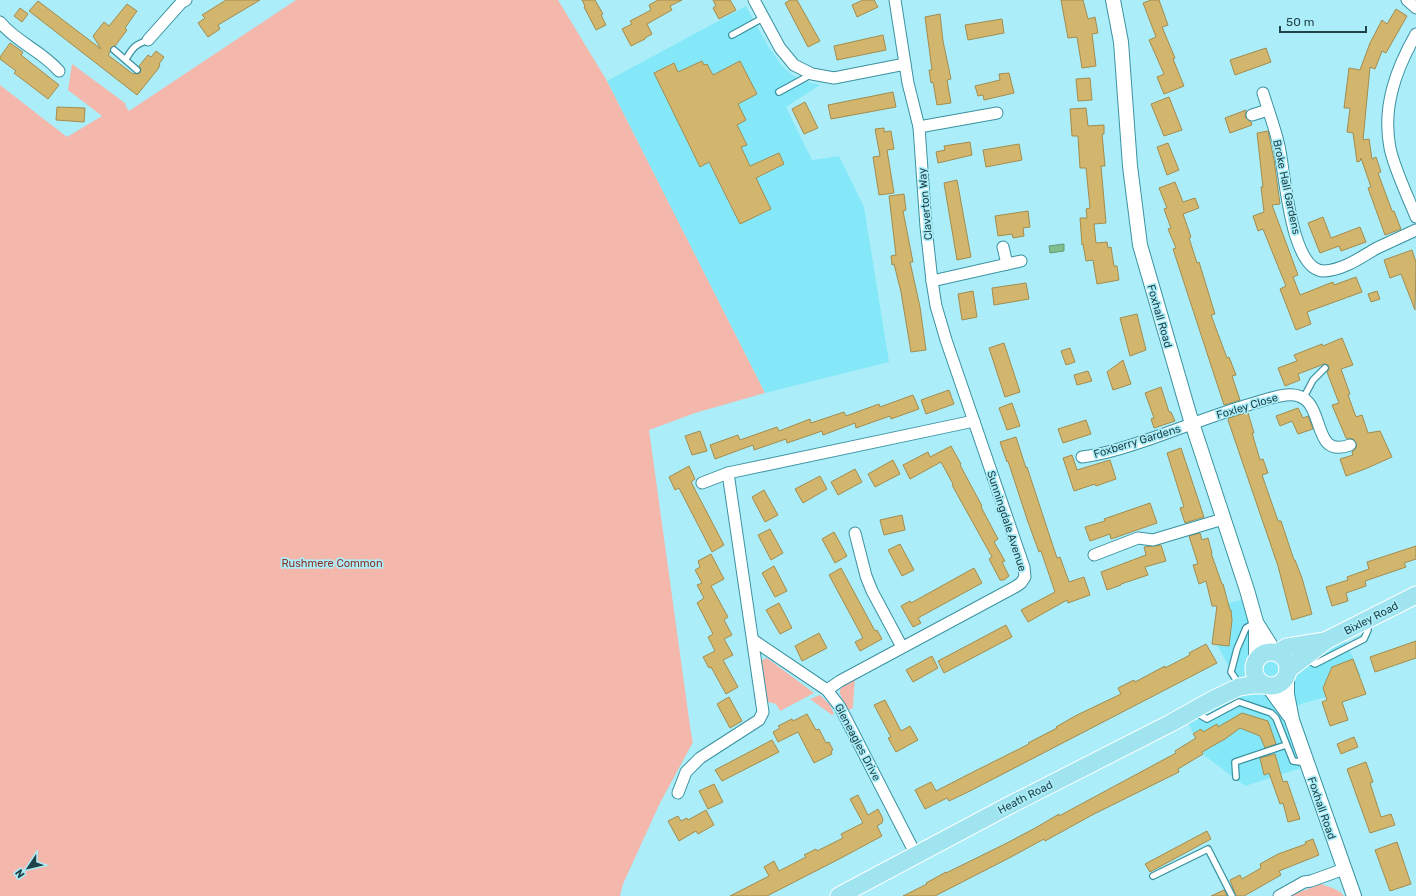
<svg xmlns="http://www.w3.org/2000/svg" width="1416" height="896" font-family="Rubik,sans-serif">
  <style>
    .built { fill: #85e8f8 }
    .green { fill: #f3b7ac }
    .water { fill: #80bf8c; stroke: #639a78 }
    .building { fill: #d2b66d; stroke: #a38c4f }
    .lines { fill: none; stroke-linecap: round; stroke-linejoin: round }
    .service-casing { stroke: #3a92a0; stroke-width: 8 }
    .minor-casing { stroke: #3a92a0; stroke-width: 13 }
    .tertiary-casing { stroke: #3a92a0; stroke-width: 16 }
    .primary-casing { stroke: #fff; stroke-width: 19 }
    .service { stroke: #fff; stroke-width: 5.5 }
    .minor { stroke: #fff; stroke-width: 11 }
    .tertiary { stroke: #fff; stroke-width: 14 }
    .primary { stroke: #9fe4ef; stroke-width: 17 }
    .labels { text-anchor: middle; stroke-width: 3.5; stroke-linejoin: round; paint-order: stroke }
    .street-label { font-size: 11px; fill: #1f4349; stroke: #abeef9 }
    .park-label { font-size: 11px; fill: #8e3127; stroke: #abeef9 }
  </style>
  <rect width="100%" height="100%" fill="#abeef9"/>
  <g class="built">
    <polygon points="746,6 768,46 783,67 794,76 804,81 820,85 786,107 812,160 839,156 864,207 889,362 765,393 607,81"/>
    <polygon points="1249,598 1265,652 1342,633 1361,676 1350,680 1353,689 1287,708 1308,766 1245,786 1205,756 1184,715 1237,681 1212,636 1221,605"/>
  </g>
  <g class="green">
    <polygon points="296,0 558,0 607,81 765,393 695,413 649,430 691,733 693,742 660,803 623,884 620,896 0,896 0,85 67,137 102,116 68,90 72,64 125,103 126,107 129,111"/>
    <polygon points="767,658 814,693 780,711 776,704 765,701 760,664 762,660"/>
    <path d="M855 676 853 708 849 710C837 691 835 689 855 676Z"/>
    <polygon points="820,695 830,705 834,714 832,715 810,699"/>
    <path d="M1321 884C1329 887 1339 889 1344 896H1289Z"/>
  </g>
  <polygon class="water" points="1064,244 1064,251 1050,253 1049,246"/>
  <g class="building">
    <polygon points="226,0 260,0 218,25 220,29 208,37 198,23 205,18 202,15"/>
    <polygon points="582,0 595,0 603,14 601,15 606,25 596,30 584,7 585,6"/>
    <polygon points="658,0 682,0 670,6 672,10 647,24 652,34 645,38 645,39 631,46 622,29 632,24 630,21 651,10 649,5"/>
    <polygon points="713,0 730,0 736,10 719,19 713,8 716,6"/>
    <polygon points="790,0 797,0 820,41 808,47 785,3"/>
    <polygon points="863,0 874,0 878,7 857,17 852,5"/>
    <polygon points="1061,0 1083,0 1088,19 1095,17 1098,33 1092,34 1096,66 1082,68 1077,37 1068,38"/>
    <polygon points="1151,0 1159,0 1168,25 1162,27 1175,58 1173,59 1184,86 1164,94 1157,77 1164,74 1149,40 1156,37 1143,3"/>
    <polygon points="38,1 101,49 93,36 104,22 109,26 127,4 137,11 125,28 127,30 115,46 111,48 110,52 108,55 133,74 134,73 137,74 140,73 141,69 139,66 148,55 151,57 156,51 164,57 159,64 160,65 158,69 137,95 29,11"/>
    <polygon points="20,8 28,14 22,22 14,16"/>
    <polygon points="1396,9 1407,16 1386,53 1382,51 1375,69 1370,67 1363,140 1369,139 1372,159 1376,157 1381,172 1378,173 1392,211 1394,211 1401,229 1385,235 1368,188 1371,187 1361,158 1360,161 1357,162 1353,133 1347,132 1350,108 1344,108 1349,68 1360,70 1370,43 1382,20 1387,24"/>
    <polygon points="940,14 943,41 951,79 947,80 951,103 937,105 933,82 931,83 929,70 932,70 925,17"/>
    <polygon points="1002,19 1004,33 968,40 965,25"/>
    <polygon points="883,35 886,50 837,60 834,46"/>
    <polygon points="10,43 23,52 21,55 59,85 48,99 14,73 16,71 0,59 0,57"/>
    <polygon points="1266,48 1271,62 1235,75 1230,60"/>
    <polygon points="702,61 704,65 707,64 713,75 740,61 757,94 738,104 746,120 737,125 747,145 741,147 750,166 779,153 784,164 756,178 771,209 740,224 709,162 700,167 654,73 674,63 678,72"/>
    <polygon points="1009,73 1014,93 984,100 983,95 978,96 975,86 1000,80 999,74"/>
    <polygon points="1090,78 1092,100 1078,101 1076,79"/>
    <polygon points="893,92 896,107 831,119 828,105"/>
    <polygon points="1169,97 1182,130 1164,136 1151,104"/>
    <polygon points="805,102 818,128 804,134 792,109"/>
    <polygon points="57,107 85,108 84,122 56,120"/>
    <polygon points="1086,108 1088,126 1104,125 1104,134 1102,134 1105,166 1101,166 1106,223 1094,224 1096,243 1107,242 1108,248 1111,247 1114,266 1117,266 1119,280 1097,284 1093,260 1086,261 1083,244 1082,245 1080,218 1087,218 1086,209 1090,208 1086,168 1080,168 1078,136 1072,136 1070,109"/>
    <polygon points="1246,110 1245,117 1251,122 1252,125 1230,133 1225,118"/>
    <polygon points="884,128 884,132 891,131 894,149 887,150 894,193 879,195 873,157 880,156 875,129"/>
    <polygon points="1268,131 1274,160 1280,204 1272,205 1298,275 1293,277 1300,295 1333,282 1334,285 1356,277 1362,292 1307,312 1311,324 1296,330 1280,289 1286,286 1263,229 1258,231 1253,216 1264,212 1261,187 1263,187 1257,133"/>
    <polygon points="970,142 972,155 938,163 936,152 945,150 944,146"/>
    <polygon points="1168,143 1179,170 1167,175 1157,147"/>
    <polygon points="1019,144 1022,160 986,167 983,150"/>
    <polygon points="957,180 971,257 957,260 944,183"/>
    <polygon points="1175,182 1183,202 1195,198 1199,208 1183,214 1191,237 1189,238 1197,263 1199,262 1215,314 1211,315 1221,342 1227,358 1229,357 1236,375 1232,376 1240,400 1224,405 1173,249 1176,248 1168,229 1171,228 1164,209 1167,208 1159,188"/>
    <polygon points="904,194 906,210 903,211 913,262 910,262 920,307 926,350 911,352 901,292 894,264 892,265 891,256 896,255 889,196"/>
    <polygon points="1028,211 1030,227 1023,228 1024,236 1013,238 1012,234 998,236 995,216"/>
    <polygon points="1323,217 1331,238 1360,227 1366,242 1341,251 1339,246 1320,253 1308,223"/>
    <polygon points="1412,250 1416,262 1415,310 1401,274 1390,278 1384,260"/>
    <polygon points="1026,283 1029,299 994,305 992,288"/>
    <polygon points="973,291 977,317 962,320 958,294"/>
    <polygon points="1377,291 1380,299 1371,302 1368,294"/>
    <polygon points="1137,314 1146,350 1130,356 1120,318"/>
    <polygon points="1342,338 1353,365 1341,369 1350,394 1348,395 1356,417 1362,415 1368,433 1380,431 1392,457 1365,469 1346,476 1340,459 1353,455 1352,452 1356,448 1357,444 1353,439 1346,438 1332,405 1339,403 1327,372 1329,369 1328,365 1324,364 1298,374 1300,380 1285,386 1278,368 1297,361 1294,355 1322,344 1323,346"/>
    <polygon points="1004,343 1020,392 1005,397 989,348"/>
    <polygon points="1070,348 1075,362 1066,365 1061,351"/>
    <polygon points="1123,360 1131,384 1113,390 1107,372"/>
    <polygon points="1088,371 1092,381 1077,385 1074,375"/>
    <polygon points="1161,387 1169,412 1171,412 1175,421 1154,428 1151,419 1154,418 1145,393"/>
    <polygon points="949,390 954,404 926,414 921,400"/>
    <polygon points="913,395 919,409 891,419 890,416 856,428 855,423 823,435 822,431 787,443 786,439 754,450 753,445 715,459 710,445 738,435 740,440 777,427 779,431 810,419 811,423 844,412 846,416 879,404 880,407"/>
    <polygon points="1012,403 1020,426 1007,430 999,408"/>
    <polygon points="1298,408 1303,418 1308,416 1313,429 1298,434 1292,421 1280,426 1276,416"/>
    <polygon points="1245,413 1248,413 1254,433 1252,433 1260,460 1263,459 1268,473 1262,475 1278,521 1281,521 1294,560 1295,560 1302,578 1312,614 1292,620 1278,566 1228,420 1229,418"/>
    <polygon points="1086,420 1091,434 1063,443 1058,429"/>
    <polygon points="700,431 707,451 692,455 685,436"/>
    <polygon points="1016,437 1026,468 1027,467 1047,528 1057,558 1060,557 1069,582 1084,577 1090,595 1068,603 1067,600 1028,622 1021,610 1055,592 1041,551 1039,552 1028,522 1008,461 1007,462 1000,442"/>
    <polygon points="951,446 961,464 960,465 982,506 981,507 998,539 994,542 1005,561 1002,562 1009,576 1004,580 1000,580 989,559 992,557 952,485 953,484 941,462 910,479 903,465 928,452 930,457"/>
    <polygon points="1181,448 1204,517 1185,523 1180,508 1184,507 1167,453"/>
    <polygon points="1072,455 1077,470 1110,460 1116,479 1096,486 1095,484 1074,491 1063,458"/>
    <polygon points="893,460 900,474 875,487 868,474"/>
    <polygon points="689,466 695,479 691,482 724,545 712,552 679,488 675,490 669,477"/>
    <polygon points="855,469 862,482 838,495 831,482"/>
    <polygon points="820,476 827,489 803,503 795,489"/>
    <polygon points="764,490 778,515 765,522 752,497"/>
    <polygon points="1150,503 1157,523 1111,539 1110,534 1090,541 1085,527 1105,521 1104,519"/>
    <polygon points="902,515 905,530 884,535 880,520"/>
    <polygon points="770,529 783,553 771,560 758,535"/>
    <polygon points="834,532 847,556 835,563 822,539"/>
    <polygon points="1200,533 1202,540 1208,538 1212,553 1211,553 1222,584 1223,584 1230,610 1231,610 1232,620 1229,646 1212,644 1217,606 1212,606 1206,581 1199,584 1193,565 1198,564 1189,536"/>
    <polygon points="900,544 914,570 902,576 888,550"/>
    <polygon points="1161,545 1166,561 1145,567 1148,575 1121,584 1121,585 1107,590 1101,572 1146,555 1144,547"/>
    <polygon points="1416,546 1416,559 1404,563 1406,567 1365,581 1366,586 1346,593 1348,601 1332,606 1326,587 1348,580 1347,577 1369,569 1367,562"/>
    <polygon points="711,554 724,579 711,586 728,617 724,620 732,635 724,639 733,655 723,660 738,687 726,694 711,667 709,668 703,657 715,651 708,637 713,634 697,603 704,598 697,585 702,583 695,570 700,567 698,561"/>
    <polygon points="774,566 787,591 775,597 762,573"/>
    <polygon points="841,568 875,631 877,630 882,639 860,651 855,642 863,638 829,575"/>
    <polygon points="974,568 982,583 918,618 921,623 913,627 901,606 910,601 911,603"/>
    <polygon points="779,603 792,628 780,634 766,610"/>
    <polygon points="1006,625 1012,637 944,673 938,661"/>
    <polygon points="819,633 827,648 802,661 795,646"/>
    <polygon points="1416,641 1416,658 1375,672 1370,657"/>
    <polygon points="1206,644 1217,663 970,791 949,801 947,798 925,809 915,790 931,782 936,791 969,774 1029,744 1028,743 1057,728 1056,727 1075,716 1121,694 1118,688 1134,680 1135,682 1165,666 1165,668 1190,655 1189,653"/>
    <polygon points="932,656 938,668 913,682 906,670"/>
    <polygon points="1353,659 1366,694 1342,702 1348,720 1330,726 1322,702 1327,700 1323,688 1332,667"/>
    <polygon points="729,697 742,721 730,728 717,704"/>
    <polygon points="885,700 901,731 910,726 918,740 896,752 888,738 891,737 874,705"/>
    <polygon points="1242,713 1268,721 1276,744 1265,748 1260,736 1240,728 1225,739 1202,752 1203,754 1178,769 1179,772 1094,814 1045,841 1044,839 1011,857 935,896 903,896 927,884 926,883 946,872 946,873 1007,843 1037,827 1059,814 1059,816 1176,753 1175,751 1196,738 1193,734 1201,729 1203,732 1217,724 1218,727"/>
    <polygon points="807,714 816,730 819,729 826,743 829,742 833,750 831,751 832,754 814,763 798,732 778,742 773,732 780,728 778,726 792,719 793,721"/>
    <polygon points="1354,737 1358,747 1341,754 1337,744"/>
    <polygon points="772,740 779,752 722,781 715,770"/>
    <polygon points="1275,754 1283,782 1287,781 1300,819 1288,822 1283,803 1280,804 1269,773 1264,775 1260,758"/>
    <polygon points="1366,762 1373,782 1370,783 1381,817 1391,814 1395,825 1370,833 1347,769"/>
    <polygon points="714,784 723,802 708,809 699,791"/>
    <polygon points="858,795 868,815 878,809 883,819 882,823 877,826 882,836 843,857 767,896 730,896 769,876 764,867 774,861 779,871 806,857 804,855 816,849 817,851 843,838 841,834 863,823 850,799"/>
    <polygon points="706,810 714,825 698,834 696,831 679,841 668,821 678,816 681,821 687,818 688,820"/>
    <polygon points="1207,831 1211,839 1150,872 1145,864"/>
    <polygon points="1313,839 1319,855 1279,871 1281,875 1244,896 1236,896 1230,880 1240,875 1242,879 1261,868 1260,864 1278,854 1306,844 1305,842"/>
    <polygon points="1397,842 1411,884 1390,891 1375,850"/>
    <polygon points="1224,890 1227,896 1211,896"/>
  </g>
  <g class="lines">
    <g class="service-casing">
      <g id="service">
        <polyline points="732,35 763,18"/>
        <polyline points="114,50 137,70"/>
        <path d="M126 59C133 47 135 45 148 40"/>
        <polyline points="779,92 812,74"/>
        <polyline points="1304,397 1313,380 1325,368"/>
        <polyline points="1306,659 1315,664 1364,639 1368,630 1366,623"/>
        <polyline points="1237,681 1231,672 1237,649 1246,628 1256,622"/>
        <polyline points="1195,712 1207,719 1239,702 1271,713 1276,718 1293,761 1300,762 1305,761"/>
        <polyline points="1236,777 1235,762 1286,745"/>
        <polyline points="1153,876 1208,849 1232,896"/>
      </g>
    </g>
    <g class="minor-casing">
      <g id="minor">
        <polyline points="754,0 780,48 794,65 812,74 834,78 905,64"/>
        <polyline points="1407,0 1416,8"/>
        <path d="M0 22C16 42 42 51 59 71"/>
        <path d="M1416 34C1396 69 1382 107 1390 148 1394 168 1408 197 1416 217"/>
        <polyline points="148,40 181,3 186,0"/>
        <path d="M1263 93C1268 110 1275 128 1279 146 1285 171 1290 271 1324 271 1344 270 1361 257 1377 248 1390 242 1403 236 1416 230"/>
        <polyline points="1252,115 1268,110"/>
        <polyline points="919,127 997,113"/>
        <polyline points="1003,247 1007,264"/>
        <polyline points="932,281 1021,261"/>
        <path d="M1082 457C1105 454 1126 447 1147 440 1182 428 1216 414 1251 404 1262 401 1275 396 1286 395 1331 390 1306 461 1350 445"/>
        <polyline points="702,483 728,473 974,421"/>
        <polyline points="855,533 866,576 872,591 902,647"/>
        <polyline points="1094,555 1138,538 1153,540 1223,519"/>
        <polyline points="753,640 827,690 840,707 916,855"/>
        <polyline points="827,690 840,681 1015,587 1021,583 1025,577 1024,567 946,340 936,306 932,281 926,227 919,127 908,83 895,0"/>
        <polyline points="678,793 686,772 700,758 759,720 763,712 728,473"/>
        <polyline points="1279,896 1304,882 1311,881 1344,869"/>
      </g>
    </g>
    <g class="tertiary-casing">
      <g id="tertiary">
        <polyline points="1113,0 1121,42 1130,166 1140,245 1190,417 1247,590 1256,622 1256,660"/>
        <polyline points="1257,624 1274,651"/>
        <polyline points="1287,676 1287,694 1292,720 1354,896"/>
        <polyline points="1268,686 1289,715"/>
      </g>
    </g>
    <g class="primary-casing">
      <g id="primary">
        <circle cx="1271" cy="669" r="17"/>
        <polyline points="1278,652 1287,647 1325,641"/>
        <polyline points="1288,670 1327,640 1416,595"/>
        <polyline points="839,896 1008,806 1171,723 1212,700 1239,687 1252,685 1266,685"/>
      </g>
    </g>
    <use href="#service" class="service"/>
    <use href="#minor" class="minor"/>
    <use href="#tertiary" class="tertiary"/>
    <use href="#primary" class="primary"/>
  </g>
  <g class="labels">
    <g class="street-label">
      <text transform="translate(1287 187) rotate(78)" y="4">Broke Hall Gardens</text>
      <text transform="translate(925 204) rotate(-95)" y="4">Claverton Way</text>
      <text transform="translate(1160 316) rotate(74)" y="4">Foxhall Road</text>
      <text transform="translate(1247 406) rotate(-17)" y="4">Foxley Close</text>
      <text transform="translate(1137 441) rotate(-17)" y="4">Foxberry Gardens</text>
      <text transform="translate(1007 521) rotate(72)" y="4">Sunningdale Avenue</text>
      <text transform="translate(1371 618) rotate(-27)" y="4">Bixley Road</text>
      <text transform="translate(858 742) rotate(62)" y="4">Gleneagles Drive</text>
      <text transform="translate(1025 797) rotate(-27)" y="4">Heath Road</text>
      <text transform="translate(1322 808) rotate(71)" y="4">Foxhall Road</text>
    </g>
    <g class="park-label">
      <text x="332" y="567">Rushmere Common</text>
    </g>
  </g>
  <g transform="translate(28 868) rotate(235)" stroke="#abeef9" stroke-width="3" paint-order="stroke">
  <path d="M0-3L7 15L0 10L-7 15Z" fill="#1f4349"/>
  <text y="-6" font-size="11" font-weight="bold" text-anchor="middle" fill="#1f4349">N</text>
  </g>
  <path d="M1280 26v6h86v-6" fill="none" stroke="#1f4349" stroke-width="2"/>
  <text x="1286" y="26" font-size="12" fill="#1f4349" stroke="#abeef9" stroke-width="3" paint-order="stroke">50 m</text>
</svg>
